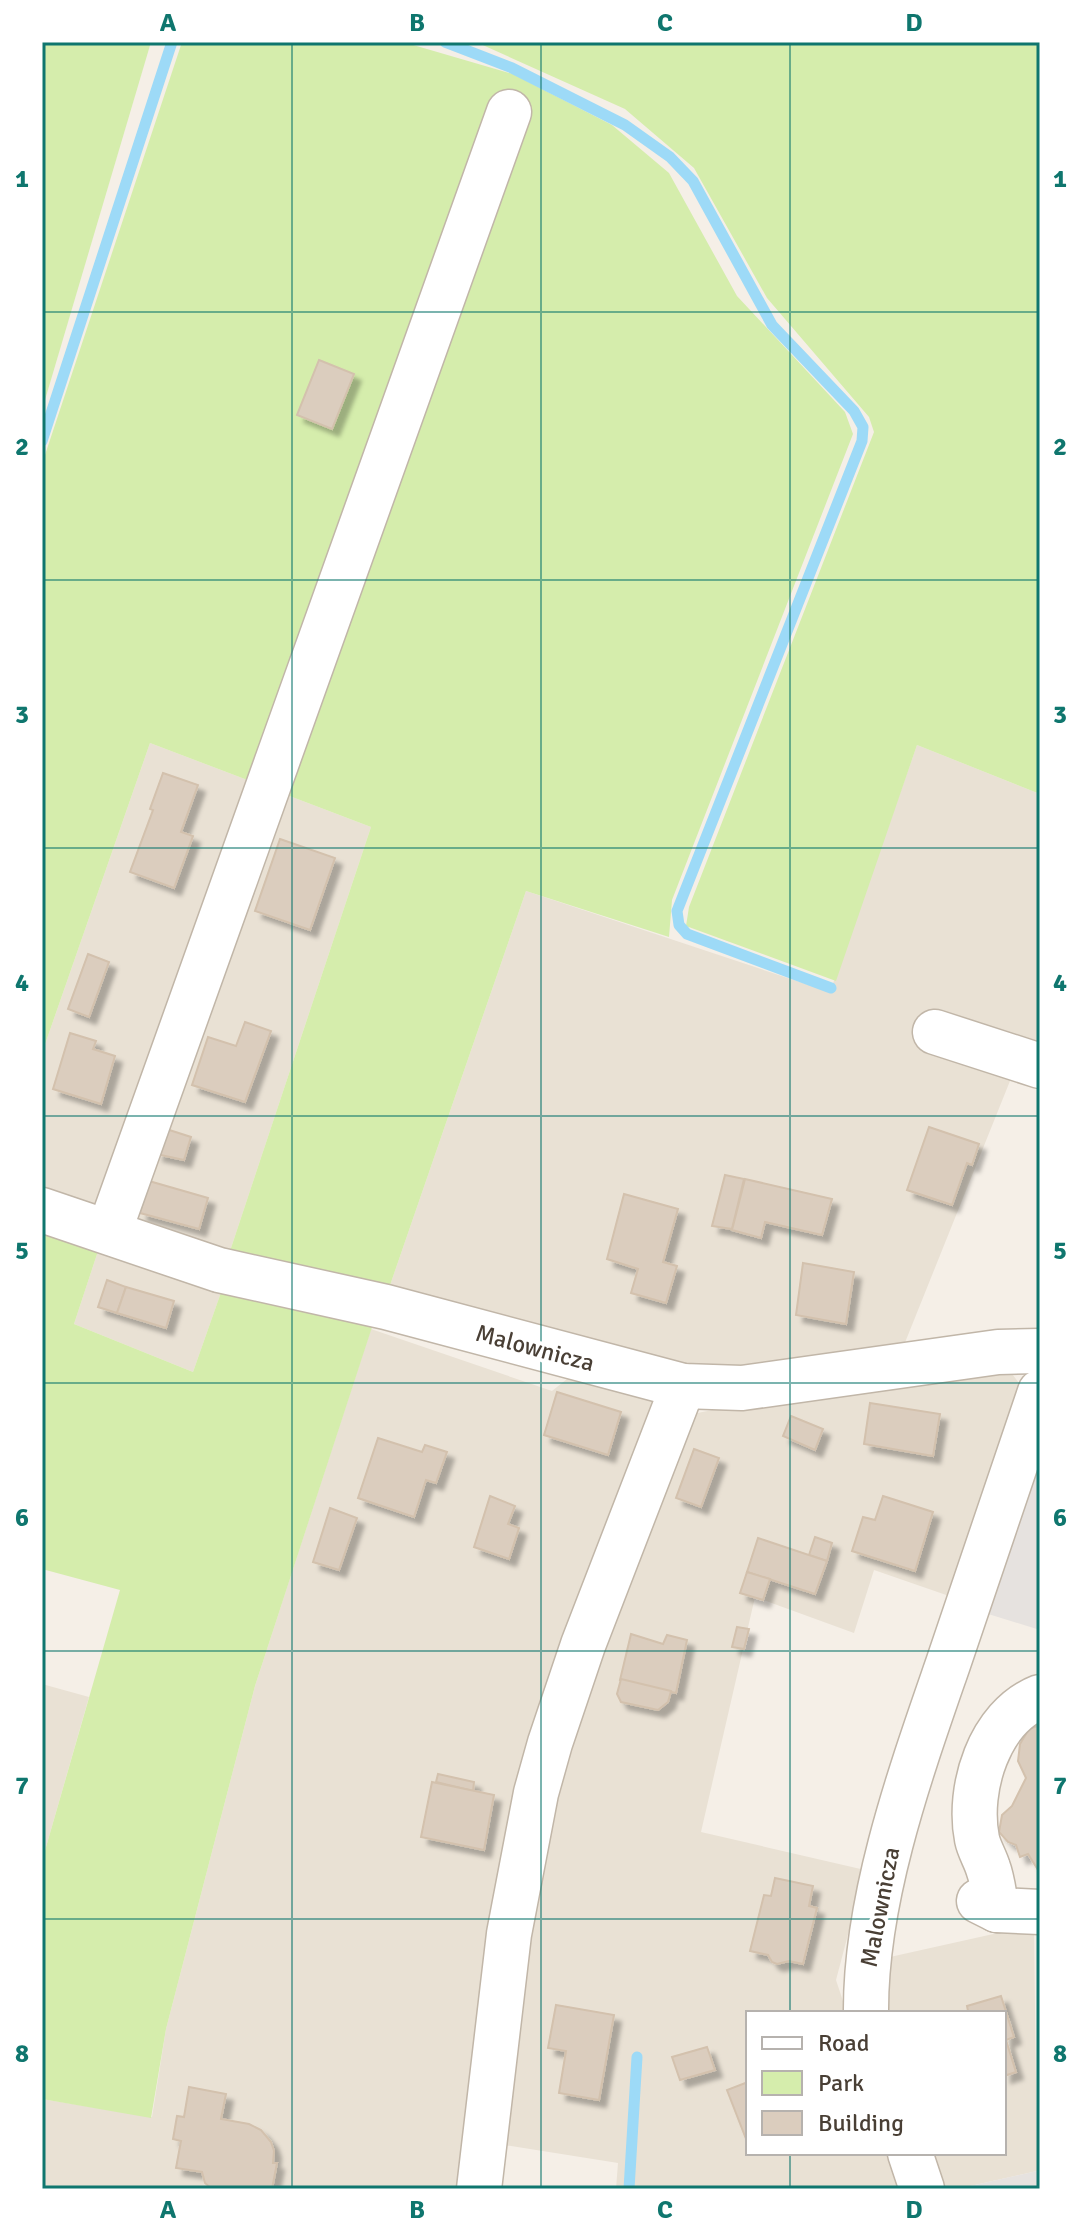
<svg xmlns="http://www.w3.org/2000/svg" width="1082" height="2231" font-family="Signika,sans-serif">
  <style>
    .residential { fill: #e9e1d4 }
    .green { fill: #d5edac }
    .parking { fill: #e6e2df }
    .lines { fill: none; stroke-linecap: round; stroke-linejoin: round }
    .stream { stroke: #9ddaf7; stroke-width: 11 }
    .building { fill: #dbcdbe; stroke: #d3c1ad; stroke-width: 2; filter: url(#shadow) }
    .minor-casing { stroke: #c1b6a8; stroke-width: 47 }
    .minor { stroke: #fff; stroke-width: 44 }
    .grid { fill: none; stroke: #0f766e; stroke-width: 2; stroke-opacity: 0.55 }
    .labels { text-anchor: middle; stroke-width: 8; stroke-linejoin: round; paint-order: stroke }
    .street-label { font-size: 24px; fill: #493f35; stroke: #fff }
    .neatline { fill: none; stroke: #0f766e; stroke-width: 3 }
    .grid-label { font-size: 26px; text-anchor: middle; font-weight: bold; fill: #0f766e }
  </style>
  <defs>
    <filter id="shadow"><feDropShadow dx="7" dy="7" stdDeviation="2" flood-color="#0004"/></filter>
  </defs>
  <rect width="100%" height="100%" fill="#f5efe7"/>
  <g class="residential">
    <polygon points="150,743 371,827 228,1257 42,1195 42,1053"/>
    <polygon points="917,745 1040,794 1040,1045 1026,1041 902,1350 728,1374 387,1294 526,891 830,992"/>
    <polygon points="101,1242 225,1281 193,1372 74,1324"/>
    <polygon points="371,1329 552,1391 572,1375 660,1398 532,1762 463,2189 42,2189 42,2099 152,2117 166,2029 255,1686"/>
    <polygon points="1004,1363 1022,1387 952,1597 874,1570 854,1633 755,1597 701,1832 865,1870 836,1980 847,2013 748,2013 748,2153 892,2153 904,2189 616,2189 618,2163 498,2144 545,1802 688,1415 804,1391"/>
    <polygon points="42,1684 89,1697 42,1861"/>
    <polygon points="1034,1925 1037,2171 957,2189 940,2189 927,2153 1004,2153 1004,2013 886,2013 890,1957"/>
  </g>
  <g class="green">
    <polygon points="42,42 151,42 42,410"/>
    <polygon points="182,42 403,42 513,74 612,125 669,173 737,296 845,412 853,434 672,900 669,937 526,891 387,1294 228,1257 371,827 150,743 42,1053 42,464"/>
    <polygon points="476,42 1040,42 1040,794 917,745 836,981 686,926 689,907 874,432 869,417 767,298 694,168 625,109"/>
    <polygon points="42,1226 101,1242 74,1324 193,1372 225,1281 376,1315 255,1686 166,2029 151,2118 42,2099 42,1861 120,1590 42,1569"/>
  </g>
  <g class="parking">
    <polygon points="1040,1422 1040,1630 985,1613"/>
    <polygon points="1037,2171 1040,2171 1040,2189 957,2189"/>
  </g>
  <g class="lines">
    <g class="stream">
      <polyline points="445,42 512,68 625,125 670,157 693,181 772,325 854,411 863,427 862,441 677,911 679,925 687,934 831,988"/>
      <polyline points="42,441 172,42"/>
      <polyline points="629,2189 637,2057"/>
    </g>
  </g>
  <g class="building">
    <polygon points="319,360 354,374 332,429 297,415"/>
    <polygon points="163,773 198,785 181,832 193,836 174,888 130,872 153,810 150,809"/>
    <polygon points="280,839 335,858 310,930 255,911"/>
    <polygon points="88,954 109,962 89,1017 68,1009"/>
    <polygon points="245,1022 271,1031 245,1102 192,1085 208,1037 236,1046"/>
    <polygon points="70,1033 96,1041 93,1049 115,1056 101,1104 53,1089"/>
    <polygon points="929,1127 979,1144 972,1165 967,1163 952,1205 907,1190"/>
    <polygon points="163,1128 191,1137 184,1160 156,1154"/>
    <polygon points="725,1175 744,1179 732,1229 712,1226"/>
    <polygon points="745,1179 832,1199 822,1235 765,1222 761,1238 732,1230"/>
    <polygon points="149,1181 208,1198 199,1229 140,1213"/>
    <polygon points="624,1194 678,1209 663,1262 677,1266 666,1303 631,1293 638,1269 607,1259"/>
    <polygon points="803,1263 854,1272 846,1324 796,1315"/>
    <polygon points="107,1280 126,1287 117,1313 98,1307"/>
    <polygon points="126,1287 174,1301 166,1328 117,1313"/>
    <polygon points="557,1392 621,1412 608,1455 544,1435"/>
    <polygon points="870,1403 940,1414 933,1456 864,1444"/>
    <polygon points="791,1416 823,1429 815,1450 783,1436"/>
    <polygon points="378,1438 422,1452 425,1445 447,1452 436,1483 426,1480 414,1517 358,1498"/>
    <polygon points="694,1449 719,1458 701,1507 676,1498"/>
    <polygon points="490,1496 515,1506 508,1524 519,1528 509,1559 474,1547"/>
    <polygon points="883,1496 933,1512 915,1571 852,1551 863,1517 875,1520"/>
    <polygon points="330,1508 357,1518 339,1570 313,1562"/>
    <polygon points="815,1537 832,1543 827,1561 809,1555"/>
    <polygon points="758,1538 827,1561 815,1594 747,1572"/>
    <polygon points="747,1572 770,1579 763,1600 740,1593"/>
    <polygon points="737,1627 749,1629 744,1649 732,1647"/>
    <polygon points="631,1634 663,1644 667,1635 687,1640 676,1693 620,1680"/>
    <polygon points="621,1679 671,1691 668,1702 658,1710 621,1702 617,1694"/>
    <polygon points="1040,1725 1040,1873 1028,1854 1020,1857 1016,1845 1008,1842 999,1832 1002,1815 1012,1806 1026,1778 1018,1761 1020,1744 1029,1729"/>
    <polygon points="438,1774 474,1782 473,1791 436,1782"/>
    <polygon points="432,1782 494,1795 484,1850 421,1837"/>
    <polygon points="775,1878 813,1886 809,1906 817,1908 803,1964 789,1961 777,1964 772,1962 768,1955 750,1951 764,1895 771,1896"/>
    <polygon points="1001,1996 1014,2037 1006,2040 1016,2072 1004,2076 1004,2013 963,2013 968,2011 967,2006"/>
    <polygon points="556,2005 614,2015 599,2100 559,2093 566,2051 548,2048"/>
    <polygon points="707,2047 715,2070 680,2080 672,2057"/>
    <polygon points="748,2082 748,2144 727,2090"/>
    <polygon points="189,2087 226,2094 221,2119 249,2124 261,2130 271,2142 274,2151 273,2163 277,2163 272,2189 212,2189 205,2183 202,2172 176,2168 181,2141 173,2139 177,2116 184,2117"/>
  </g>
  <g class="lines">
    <g class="minor-casing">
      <g id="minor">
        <polyline points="935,1032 1040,1066"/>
        <polyline points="42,1210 219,1270 386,1307 683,1386 742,1388 998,1352 1040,1351"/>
        <polyline points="109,1232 509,112"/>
        <polyline points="979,1901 997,1910 1040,1912"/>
        <path d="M997 1910C994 1896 993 1881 988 1868 985 1858 979 1849 977 1839 967 1789 989 1717 1040 1697"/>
        <path d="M866 2013C865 1898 911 1771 948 1664 979 1573 1009 1482 1040 1392"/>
        <polyline points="910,2153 922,2189"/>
        <polyline points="479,2189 509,1934 536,1793 550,1743 583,1645 683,1386"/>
      </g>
    </g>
    <use href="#minor" class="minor"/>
  </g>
  <path class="grid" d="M292 42V2189M541 42V2189M790 42V2013M42 312H1040M42 580H1040M42 848H1040M42 1116H1040M42 1383H1040M42 1651H1040M42 1919H1040M790 2153V2189"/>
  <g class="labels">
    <g class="street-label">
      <text transform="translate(535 1348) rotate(15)" y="8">Malownicza</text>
      <text transform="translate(880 1907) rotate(-79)" y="8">Malownicza</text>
    </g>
  </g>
  <rect width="1082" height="2231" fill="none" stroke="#ffffff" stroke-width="88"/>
  <rect x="746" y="2011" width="260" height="144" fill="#ffffff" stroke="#b6b2ae" stroke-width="2"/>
  <rect x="762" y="2037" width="40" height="12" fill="#ffffff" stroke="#b6b2ae" stroke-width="2"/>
  <text x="818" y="2051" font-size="24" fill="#493f35">Road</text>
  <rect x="762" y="2071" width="40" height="24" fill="#d5edac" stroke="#b6b2ae" stroke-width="2"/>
  <text x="818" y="2091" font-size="24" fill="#493f35">Park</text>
  <rect x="762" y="2111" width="40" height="24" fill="#dbcdbe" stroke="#b6b2ae" stroke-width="2"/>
  <text x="818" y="2131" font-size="24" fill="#493f35">Building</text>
  <rect x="44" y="44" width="994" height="2143" class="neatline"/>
  <g class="grid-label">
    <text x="168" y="31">A</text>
    <text x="417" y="31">B</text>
    <text x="665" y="31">C</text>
    <text x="914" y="31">D</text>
    <text x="22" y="187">1</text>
    <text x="1060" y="187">1</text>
    <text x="22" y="455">2</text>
    <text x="1060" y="455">2</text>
    <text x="22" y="723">3</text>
    <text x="1060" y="723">3</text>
    <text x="22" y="991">4</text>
    <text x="1060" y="991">4</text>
    <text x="22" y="1259">5</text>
    <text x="1060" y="1259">5</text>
    <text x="22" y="1526">6</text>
    <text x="1060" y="1526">6</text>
    <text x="22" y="1794">7</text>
    <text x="1060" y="1794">7</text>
    <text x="22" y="2062">8</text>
    <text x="1060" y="2062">8</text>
    <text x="168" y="2218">A</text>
    <text x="417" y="2218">B</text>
    <text x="665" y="2218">C</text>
    <text x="914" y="2218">D</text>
  </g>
</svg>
